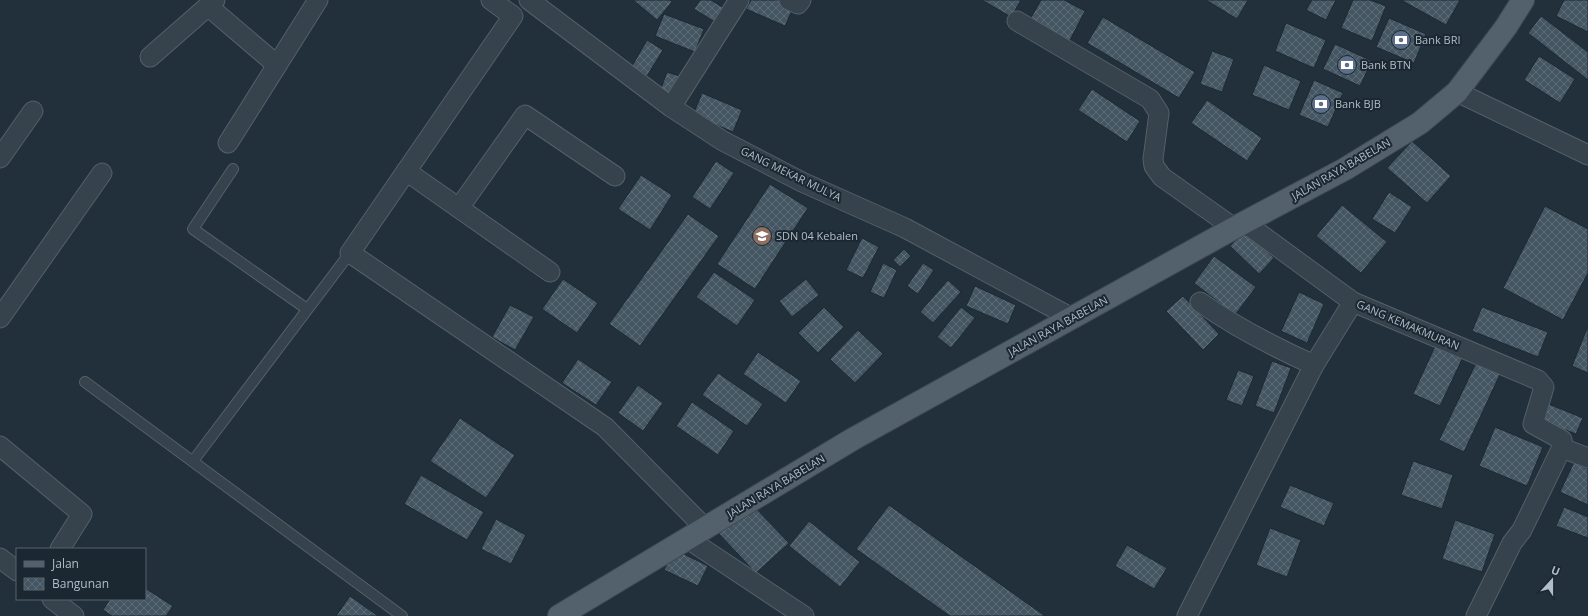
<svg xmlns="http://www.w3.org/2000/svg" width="1588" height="616" font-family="'Open Sans',sans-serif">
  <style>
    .building { fill: url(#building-cross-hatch); stroke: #1d2933 }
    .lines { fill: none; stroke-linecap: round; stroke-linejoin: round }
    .lane-casing { stroke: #54606a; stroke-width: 12 }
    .street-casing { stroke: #54606a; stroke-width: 21 }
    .primary-casing { stroke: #3f4b55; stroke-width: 24 }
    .lane { stroke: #36424c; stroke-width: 10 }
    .street { stroke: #36424c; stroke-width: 19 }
    .primary { stroke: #53616d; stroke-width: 22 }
    .labels { text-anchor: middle; stroke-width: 4; stroke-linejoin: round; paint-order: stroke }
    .poi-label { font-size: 11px; fill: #b1bdc8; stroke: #1b2731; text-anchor: start }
    .street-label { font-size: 11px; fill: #b1bdc8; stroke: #1b2731 }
  </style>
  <defs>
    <pattern id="building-cross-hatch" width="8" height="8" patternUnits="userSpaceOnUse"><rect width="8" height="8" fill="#455663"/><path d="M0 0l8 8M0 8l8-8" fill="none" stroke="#5d6c78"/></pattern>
  </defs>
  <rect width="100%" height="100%" fill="#22303c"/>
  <g class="building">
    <polygon points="633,0 670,0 672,2 657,20"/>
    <polygon points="700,0 711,0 727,10 718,24 694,9"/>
    <polygon points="751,0 784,0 795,4 785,26 746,9"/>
    <polygon points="982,0 1021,0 1011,17"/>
    <polygon points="1041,0 1064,0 1085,11 1068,44 1028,23"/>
    <polygon points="1206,0 1248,0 1237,19"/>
    <polygon points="1312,0 1336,0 1326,20 1306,10"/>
    <polygon points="1353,0 1370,0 1386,6 1372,41 1341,28"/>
    <polygon points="1401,0 1460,0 1446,25"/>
    <polygon points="1564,0 1588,0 1588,32 1556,16"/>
    <polygon points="664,14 704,29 695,52 655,36"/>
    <polygon points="1541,16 1588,52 1588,80 1528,33"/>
    <polygon points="1103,17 1195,72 1179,98 1087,43"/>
    <polygon points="1389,18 1426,34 1414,63 1376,47"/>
    <polygon points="1286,23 1326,40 1314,68 1275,51"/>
    <polygon points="647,40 663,50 647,76 632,66"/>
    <polygon points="1335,44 1372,61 1360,86 1323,69"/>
    <polygon points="1212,51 1234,59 1222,92 1200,84"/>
    <polygon points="1539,56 1575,79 1560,103 1524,80"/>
    <polygon points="1264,65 1301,81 1289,110 1252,95"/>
    <polygon points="667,72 679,76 671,98 659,94"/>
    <polygon points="1314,80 1343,93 1328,127 1299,115"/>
    <polygon points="1092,89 1140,121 1127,142 1078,110"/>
    <polygon points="702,93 742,110 733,132 693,115"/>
    <polygon points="1207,100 1262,138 1247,161 1191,123"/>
    <polygon points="1412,141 1451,176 1427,203 1387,168"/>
    <polygon points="716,161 734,173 710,209 692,197"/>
    <polygon points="641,175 672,195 650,230 618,209"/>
    <polygon points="770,184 808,208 755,289 717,264"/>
    <polygon points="1389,192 1412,207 1395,233 1372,219"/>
    <polygon points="1342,205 1387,242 1361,273 1316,236"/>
    <polygon points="1545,206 1588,229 1588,273 1563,320 1503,288"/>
    <polygon points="688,214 719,236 640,346 609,324"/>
    <polygon points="1245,231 1274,258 1259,274 1230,246"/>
    <polygon points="862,238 879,247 863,278 846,270"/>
    <polygon points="904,249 911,256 900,267 893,260"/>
    <polygon points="1214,256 1256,287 1235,315 1194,283"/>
    <polygon points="883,263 897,270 884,298 870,292"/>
    <polygon points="923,263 934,270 918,294 907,286"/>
    <polygon points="714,272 755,300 737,326 696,297"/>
    <polygon points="563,279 598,303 577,333 542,309"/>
    <polygon points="806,279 819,295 792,317 779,301"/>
    <polygon points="948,280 961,292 933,323 920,312"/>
    <polygon points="975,286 1016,305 1008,324 966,306"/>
    <polygon points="1299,292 1324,304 1307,343 1281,331"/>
    <polygon points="1183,296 1219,334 1203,350 1166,311"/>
    <polygon points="510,305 534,317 515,350 492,337"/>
    <polygon points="824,307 844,327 818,353 798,333"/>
    <polygon points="961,307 975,318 951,348 937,337"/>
    <polygon points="1482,307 1548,332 1538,357 1472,331"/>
    <polygon points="1588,326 1588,373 1572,366"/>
    <polygon points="858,330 883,354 855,383 830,359"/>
    <polygon points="1438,340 1465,353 1440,406 1413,394"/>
    <polygon points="758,352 801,381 786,403 743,374"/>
    <polygon points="578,359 612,382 596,405 562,383"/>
    <polygon points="1478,359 1502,370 1464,452 1439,440"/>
    <polygon points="1272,361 1291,368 1274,413 1255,406"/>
    <polygon points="1238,370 1254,376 1242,406 1226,400"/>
    <polygon points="718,373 763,404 747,426 702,395"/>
    <polygon points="638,385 663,403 643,431 618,413"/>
    <polygon points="692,402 734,431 718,455 676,426"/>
    <polygon points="1546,403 1583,418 1576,434 1539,420"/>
    <polygon points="460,418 515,455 486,498 430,461"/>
    <polygon points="1495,427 1543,447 1527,486 1479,466"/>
    <polygon points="1413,461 1453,475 1442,509 1401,495"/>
    <polygon points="1574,462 1588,469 1588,505 1560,492"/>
    <polygon points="421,475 484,512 467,540 404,504"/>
    <polygon points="1290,485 1334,503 1324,526 1280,507"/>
    <polygon points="751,503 789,543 756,573 718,533"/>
    <polygon points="889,505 1045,616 950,616 856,549"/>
    <polygon points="1564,507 1588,517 1588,538 1556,526"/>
    <polygon points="496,519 526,535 511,564 481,549"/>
    <polygon points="1455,520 1495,534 1482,572 1442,559"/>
    <polygon points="809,521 860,562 840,587 789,546"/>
    <polygon points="1270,528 1301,540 1287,577 1256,565"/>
    <polygon points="1127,545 1167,568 1154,589 1115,566"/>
    <polygon points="674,549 708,566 698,586 664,570"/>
    <polygon points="145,588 173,606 166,616 112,616 103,610 110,599 145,599"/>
    <polygon points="350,596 378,616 336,616"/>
  </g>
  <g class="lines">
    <g class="lane-casing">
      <g id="lane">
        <polyline points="233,169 193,229 307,309"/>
        <polyline points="85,382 402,616"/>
        <polyline points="193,461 350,253"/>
      </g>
    </g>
    <g class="street-casing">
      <g id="street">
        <polyline points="491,0 513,16 350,253 605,427 706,529"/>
        <polyline points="529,0 671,107 723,141 802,182 905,228 1072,318"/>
        <polyline points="789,0 798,4 801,0"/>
        <polyline points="209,7 277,65"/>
        <polyline points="1017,21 1150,99 1159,113 1153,159 1154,166 1162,177 1234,228"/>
        <polyline points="150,57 215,0"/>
        <polyline points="1457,92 1588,155"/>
        <polyline points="671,107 739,0"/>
        <polyline points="228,143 318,0"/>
        <polyline points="0,158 33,111"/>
        <polyline points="406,171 550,272"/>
        <polyline points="459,208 525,115 615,176"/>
        <polyline points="1245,223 1353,302 1538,380 1544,387 1533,424 1562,440 1563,445 1522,530 1512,543 1476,616"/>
        <path d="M1200 302C1235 327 1274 347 1314 365"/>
        <polyline points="0,318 102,173"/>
        <polyline points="0,446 82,514 60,549"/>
        <polyline points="1562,448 1588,458"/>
        <polyline points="688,539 804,616"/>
        <polyline points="0,558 17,571"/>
        <polyline points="52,599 74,616"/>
        <polyline points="1187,616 1314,365 1353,302"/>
      </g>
    </g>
    <g class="primary-casing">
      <polyline id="primary" points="559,616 853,439 1234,228 1345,169 1420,123 1457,92 1506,27 1523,0"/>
    </g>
    <use href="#lane" class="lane"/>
    <use href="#street" class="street"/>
    <use href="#primary" class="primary"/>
  </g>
  <defs>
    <g id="bank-disc" transform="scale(1)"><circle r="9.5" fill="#5c6f8a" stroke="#1b2731"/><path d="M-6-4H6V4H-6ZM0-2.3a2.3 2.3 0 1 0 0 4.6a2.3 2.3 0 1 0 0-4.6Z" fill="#fff"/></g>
    <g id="school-disc" transform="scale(1)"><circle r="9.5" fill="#8d6e63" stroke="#1b2731"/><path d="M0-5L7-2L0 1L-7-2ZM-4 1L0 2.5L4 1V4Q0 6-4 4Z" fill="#fff"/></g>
  </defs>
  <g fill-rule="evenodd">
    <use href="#bank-disc" x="1401" y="40"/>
    <use href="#bank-disc" x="1347" y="65"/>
    <use href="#bank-disc" x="1321" y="104"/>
    <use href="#school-disc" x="762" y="236"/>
  </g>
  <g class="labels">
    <g class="poi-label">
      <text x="1415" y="44">Bank BRI</text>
      <text x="1361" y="69">Bank BTN</text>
      <text x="1335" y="108">Bank BJB</text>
      <text x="776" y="240">SDN 04 Kebalen</text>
    </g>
    <g class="street-label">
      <text transform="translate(1341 169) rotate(-30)" y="4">JALAN RAYA BABELAN</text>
      <text transform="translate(791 174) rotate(26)" y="4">GANG MEKAR MULYA</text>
      <text transform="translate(1408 325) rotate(23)" y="4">GANG KEMAKMURAN</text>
      <text transform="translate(1058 326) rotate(-29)" y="4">JALAN RAYA BABELAN</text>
      <text transform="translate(776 486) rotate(-31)" y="4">JALAN RAYA BABELAN</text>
    </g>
  </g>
  <rect x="16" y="548" width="130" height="52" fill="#1b2731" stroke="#57636d"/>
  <rect x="24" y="561" width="20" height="6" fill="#53616d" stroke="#57636d"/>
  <text x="52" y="568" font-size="12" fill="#b1bdc8">Jalan</text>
  <rect x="24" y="578" width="20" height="12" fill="url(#building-cross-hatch)" stroke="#57636d"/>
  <text x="52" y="588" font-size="12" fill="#b1bdc8">Bangunan</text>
  <g transform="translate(1552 580) rotate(21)" stroke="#1b2731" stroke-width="3" paint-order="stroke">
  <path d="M0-3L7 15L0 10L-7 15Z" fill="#b1bdc8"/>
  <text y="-6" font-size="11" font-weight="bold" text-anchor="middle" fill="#b1bdc8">U</text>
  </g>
</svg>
